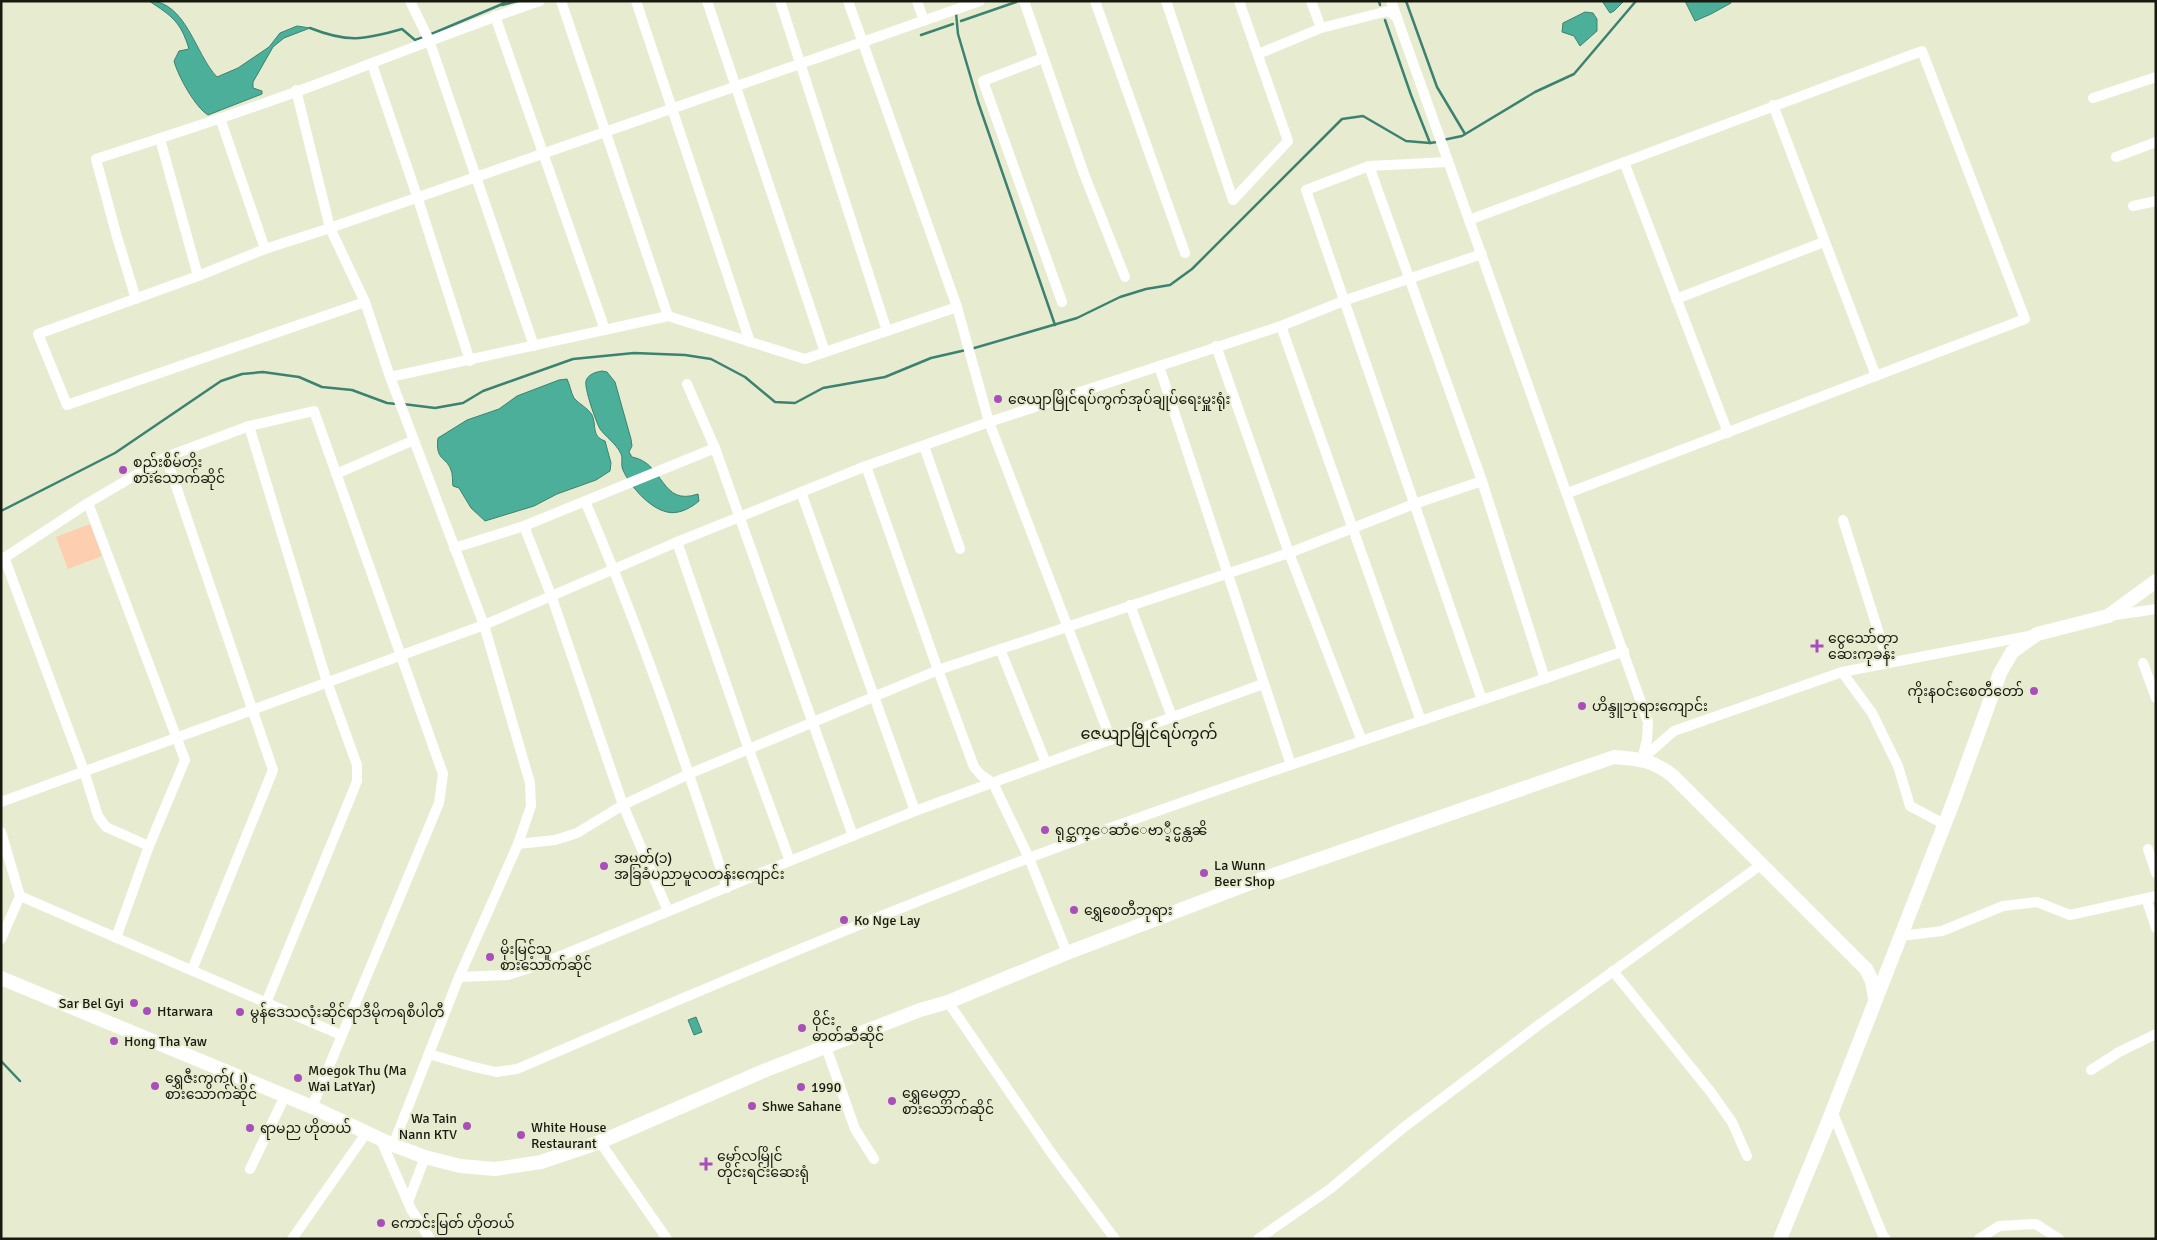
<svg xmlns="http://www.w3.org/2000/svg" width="2157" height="1240" font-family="Signika,'Noto Sans Myanmar',sans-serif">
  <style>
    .green { fill: #fdceb0 }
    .water { fill: #4baf9a; stroke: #3c8270 }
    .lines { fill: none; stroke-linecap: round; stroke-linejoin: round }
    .stream { stroke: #3c8270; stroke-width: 2.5 }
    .street { stroke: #fff; stroke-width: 10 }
    .secondary { stroke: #fff; stroke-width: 14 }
    .poi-dot { fill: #a84fba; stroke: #e7ecd0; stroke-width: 2 }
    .labels { text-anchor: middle; stroke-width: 4; stroke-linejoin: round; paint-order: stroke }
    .poi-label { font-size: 14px; fill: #18190f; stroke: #e7ecd0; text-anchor: start }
    .quarter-label { font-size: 16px; fill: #18190f; stroke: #e7ecd0 }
  </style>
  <rect width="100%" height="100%" fill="#e7ecd0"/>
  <polygon class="green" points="90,524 102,556 68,569 56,537"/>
  <g class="water">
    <path d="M149 1C186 1 195 54 217 77L238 68 269 47 280 33 297 26 310 28 284 38 273 47 253 82V88L262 91V94L208 115C195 107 178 76 174 61L179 51 189 49C181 22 172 16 149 1Z"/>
    <polygon points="1602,1 1624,1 1614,11 1610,13"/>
    <polygon points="1685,1 1730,1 1731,3 1711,14 1695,21"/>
    <polygon points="1585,12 1593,13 1597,19 1597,31 1580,46 1574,36 1562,32 1563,23"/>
    <path d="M602 371 607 372 615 382 631 439 632 446 629 452 632 457C665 463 660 507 698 494L699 501C691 508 678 515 667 512 649 508 630 486 623 470 620 464 624 458 620 452 616 444 606 437 600 429 596 422 584 388 586 381 588 374 596 372 602 371Z"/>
    <path d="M567 379C570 385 571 393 574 398 579 404 588 408 592 415 597 426 591 436 605 441L611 463 610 471 596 480 557 494 534 506 485 521 471 508 459 488 453 486C452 481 453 474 451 470 446 456 435 461 438 438L467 420 499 409 517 396 559 380Z"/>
    <polygon points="696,1017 702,1032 694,1035 688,1020"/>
  </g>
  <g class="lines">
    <g class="stream">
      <polyline points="1379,1 1380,5"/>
      <polyline points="1406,1 1437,87 1465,134"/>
      <polyline points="502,5 517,1"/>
      <polyline points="956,13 958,34 978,102 1055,325"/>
      <polyline points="1385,20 1411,95 1430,143"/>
      <polyline points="961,21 1016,2"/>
      <path d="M310 28C348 43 363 40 402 29L415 40 424 37"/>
      <polyline points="429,35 500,5 506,1"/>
      <polyline points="921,35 953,24"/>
      <polyline points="1443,140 1462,136 1535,92 1574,74 1636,1"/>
      <polyline points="971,349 1077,318 1120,297 1146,289 1170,285 1192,269 1342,119 1363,116 1406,141 1430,143 1437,142"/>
      <polyline points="403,404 435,408 463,403 483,391 573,359 634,353 685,355 711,359 745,377 775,402 795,403 823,388 885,377 931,358 966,350"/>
      <polyline points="1,511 115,453 221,381 242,374 263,372 299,377 322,387 352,390 387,403 397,404"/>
      <polyline points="1,1061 20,1081"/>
    </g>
    <g class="street">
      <polyline points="410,1 429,40 534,346"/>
      <polyline points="561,1 668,316"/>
      <polyline points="636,1 750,342"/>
      <polyline points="707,1 825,352"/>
      <polyline points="780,1 887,331"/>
      <polyline points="848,1 957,307 989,422 1111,740"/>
      <polyline points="917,1 924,21"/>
      <polyline points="1024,1 1084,174 1125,277"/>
      <polyline points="1095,1 1185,253"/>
      <polyline points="1166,1 1233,200 1288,141 1239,1"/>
      <polyline points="1311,1 1321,28"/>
      <polyline points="1391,1 1648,722 1647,740 1642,759"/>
      <polyline points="495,16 605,330"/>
      <polyline points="1258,54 1321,28 1388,11 1397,17"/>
      <polyline points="1043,58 983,81 1062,302"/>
      <polyline points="372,64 417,196 470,361"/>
      <polyline points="296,90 330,228 365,302 390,377 484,625 530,783 531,806 518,844 459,977 393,1145"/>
      <polyline points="2093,98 2156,77"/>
      <polyline points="1773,105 1876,376"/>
      <polyline points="220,118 265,249"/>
      <polyline points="160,139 198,276"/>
      <polyline points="2116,157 2156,142"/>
      <polyline points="1448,162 1369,166 1306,190 1482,700"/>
      <polyline points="1624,162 1728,433"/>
      <polyline points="1369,166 1482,481 1545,679"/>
      <polyline points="2133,206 2156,201"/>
      <polyline points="1469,220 1922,51 2025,319 1568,493"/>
      <path d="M136 299 117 237 96 159C189 129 282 99 372 63 428 42 483 20 540 1"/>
      <polyline points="1676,299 1824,242"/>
      <polyline points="365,302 67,405 38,334 198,276 265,249 330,228 980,1"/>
      <polyline points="1281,326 1421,721"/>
      <polyline points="1216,346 1289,553 1362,741"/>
      <polyline points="1159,366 1291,765"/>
      <polyline points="390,377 668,316 805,359 957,307"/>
      <polyline points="687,384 715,448 853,836"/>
      <polyline points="249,426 327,682 357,765 357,781 351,796 266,1003"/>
      <polyline points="924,446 960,549"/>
      <polyline points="166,457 273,770 192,970"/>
      <polyline points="866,466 938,670 974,767 981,775 993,783 1029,858 1067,953"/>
      <polyline points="336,474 414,440"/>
      <polyline points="801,492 915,811"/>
      <path d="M585 501C639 627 684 757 727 888"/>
      <polyline points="88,503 185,760 149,846 116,938"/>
      <polyline points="1843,520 1888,662"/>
      <polyline points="524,526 551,595 623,805 668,911"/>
      <polyline points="677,542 749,750 790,861"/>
      <polyline points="454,548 524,526 715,448"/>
      <polyline points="4,557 84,771 98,816 106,827 149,846"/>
      <polyline points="1,560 88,503 166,457 249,426 314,411 443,774 439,803 312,1107"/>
      <polyline points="1130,605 1172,717"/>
      <polyline points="2109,616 2156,609"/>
      <polyline points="1000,649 1046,763"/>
      <polyline points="2143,663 2156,698"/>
      <polyline points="1842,672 1872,713 1898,766 1910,806 1944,824"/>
      <polyline points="1642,759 1674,731 1842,672 2034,635"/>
      <polyline points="1,802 484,625 677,542 866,466 989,422 1281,326 1346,300 1482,254"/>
      <polyline points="1,832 20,896 1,939"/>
      <polyline points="518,844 555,840 577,833 623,805 689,774 938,670 1289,553 1414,504 1482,481"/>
      <polyline points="2148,849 2156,873"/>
      <polyline points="20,896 341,1035"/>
      <polyline points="2146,898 2156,928"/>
      <polyline points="1901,936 1942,931 2003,906 2037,902 2070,915 2156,896"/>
      <polyline points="1613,971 1710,1091 1732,1122 1747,1156"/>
      <polyline points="459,977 508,975 536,966 790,861 915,811 1263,684"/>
      <polyline points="948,1002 1052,1154 1115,1239"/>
      <polyline points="826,1047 855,1129 874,1159"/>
      <path d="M429 1054 470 1066 496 1072 517 1069C687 996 856 924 1029 858 1225 784 1426 721 1624 651"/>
      <polyline points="2091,1070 2119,1052 2156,1034"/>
      <polyline points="1832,1111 1883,1236 1886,1239"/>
      <polyline points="380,1138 411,1209 430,1239"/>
      <polyline points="600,1142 667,1239"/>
      <polyline points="250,1169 285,1096"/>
      <polyline points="408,1202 425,1157"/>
      <polyline points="292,1239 367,1132"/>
      <polyline points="1258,1239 1330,1189 1403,1128 1540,1024 1762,864"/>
      <polyline points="1979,1239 1999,1226 2036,1224 2059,1239"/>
    </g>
    <g class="secondary">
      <path d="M1 978 312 1107 393 1145 425 1157 460 1166 495 1169 541 1162 600 1142 766 1070 920 1010 948 1002 1067 953 1256 881 1614 757C1639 759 1653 760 1673 776L1866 969 1872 981 1875 998"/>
      <polyline points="1780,1239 1826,1127 1954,800 2000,673 2012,652 2037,634 2108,616 2156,581"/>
    </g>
  </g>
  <g class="poi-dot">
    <circle cx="998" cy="399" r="5"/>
    <circle cx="123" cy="470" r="5"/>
    <path d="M1814.5 638.5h5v5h5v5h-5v5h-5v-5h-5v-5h5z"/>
    <circle cx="2034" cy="691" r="5"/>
    <circle cx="1582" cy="706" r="5"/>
    <circle cx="1045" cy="830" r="5"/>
    <circle cx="604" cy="866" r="5"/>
    <circle cx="1204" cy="873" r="5"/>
    <circle cx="1074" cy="910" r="5"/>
    <circle cx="844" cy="920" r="5"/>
    <circle cx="490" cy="957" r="5"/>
    <circle cx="134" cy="1003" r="5"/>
    <circle cx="147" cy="1011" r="5"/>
    <circle cx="240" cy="1012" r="5"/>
    <circle cx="802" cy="1028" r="5"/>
    <circle cx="114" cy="1041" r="5"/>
    <circle cx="298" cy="1078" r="5"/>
    <circle cx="155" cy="1086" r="5"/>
    <circle cx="801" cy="1087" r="5"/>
    <circle cx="892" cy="1101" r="5"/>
    <circle cx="752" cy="1106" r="5"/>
    <circle cx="467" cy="1126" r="5"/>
    <circle cx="250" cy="1128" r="5"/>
    <circle cx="521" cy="1135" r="5"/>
    <path d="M703.5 1156.5h5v5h5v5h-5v5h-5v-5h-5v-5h5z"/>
    <circle cx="381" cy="1223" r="5"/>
  </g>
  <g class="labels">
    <g class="poi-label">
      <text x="1008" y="404">ဇေယျာမြိုင်ရပ်ကွက်အုပ်ချုပ်ရေးမှူးရုံး</text>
      <text x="133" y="467">စည်းစိမ်တိုး<tspan x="133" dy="16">စားသောက်ဆိုင်</tspan></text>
      <text x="1828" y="643">ငွေသော်တာ<tspan x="1828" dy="16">ဆေးကုခန်း</tspan></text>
      <text x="2024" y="696" text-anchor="end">ကိုးနဝင်းစေတီတော်</text>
      <text x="1592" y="711">ဟိန္ဒူဘုရားကျောင်း</text>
      <text x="1055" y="835">ရုင္ဆက္ေဆာံေဗာ္ဍဳင္မန္တၼိ</text>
      <text x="614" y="863">အမှတ်(၁)<tspan x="614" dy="16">အခြခံပညာမူလတန်းကျောင်း</tspan></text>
      <text x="1214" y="870">La Wunn<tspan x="1214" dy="16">Beer Shop</tspan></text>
      <text x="1084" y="915">ရွှေစေတီဘုရား</text>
      <text x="854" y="925">Ko Nge Lay</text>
      <text x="500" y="954">မိုးမြင့်သူ<tspan x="500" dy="16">စားသောက်ဆိုင်</tspan></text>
      <text x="124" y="1008" text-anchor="end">Sar Bel Gyi</text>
      <text x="157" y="1016">Htarwara</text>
      <text x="250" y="1017">မွန်ဒေသလုံးဆိုင်ရာဒီမိုကရစီပါတီ</text>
      <text x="812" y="1025">ဝိုင်း<tspan x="812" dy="16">ဓာတ်ဆီဆိုင်</tspan></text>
      <text x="124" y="1046">Hong Tha Yaw</text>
      <text x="308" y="1075">Moegok Thu (Ma<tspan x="308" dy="16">Wai LatYar)</tspan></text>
      <text x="165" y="1083">ရွှေဇီးကွက်(၂)<tspan x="165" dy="16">စားသောက်ဆိုင်</tspan></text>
      <text x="811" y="1092">1990</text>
      <text x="902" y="1098">ရွှေမေတ္တာ<tspan x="902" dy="16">စားသောက်ဆိုင်</tspan></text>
      <text x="762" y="1111">Shwe Sahane</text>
      <text x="457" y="1123" text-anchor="end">Wa Tain<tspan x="457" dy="16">Nann KTV</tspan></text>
      <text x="531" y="1132">White House<tspan x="531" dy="16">Restaurant</tspan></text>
      <text x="260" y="1133">ရာမည ဟိုတယ်</text>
      <text x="717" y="1161">မော်လမြိုင်<tspan x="717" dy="16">တိုင်းရင်းဆေးရုံ</tspan></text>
      <text x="391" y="1228">ကောင်းမြတ် ဟိုတယ်</text>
    </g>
    <g class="quarter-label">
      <text x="1149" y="739">ဇေယျာမြိုင်ရပ်ကွက်</text>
    </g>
  </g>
  <rect width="2157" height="1240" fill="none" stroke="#18190f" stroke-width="5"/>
</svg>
